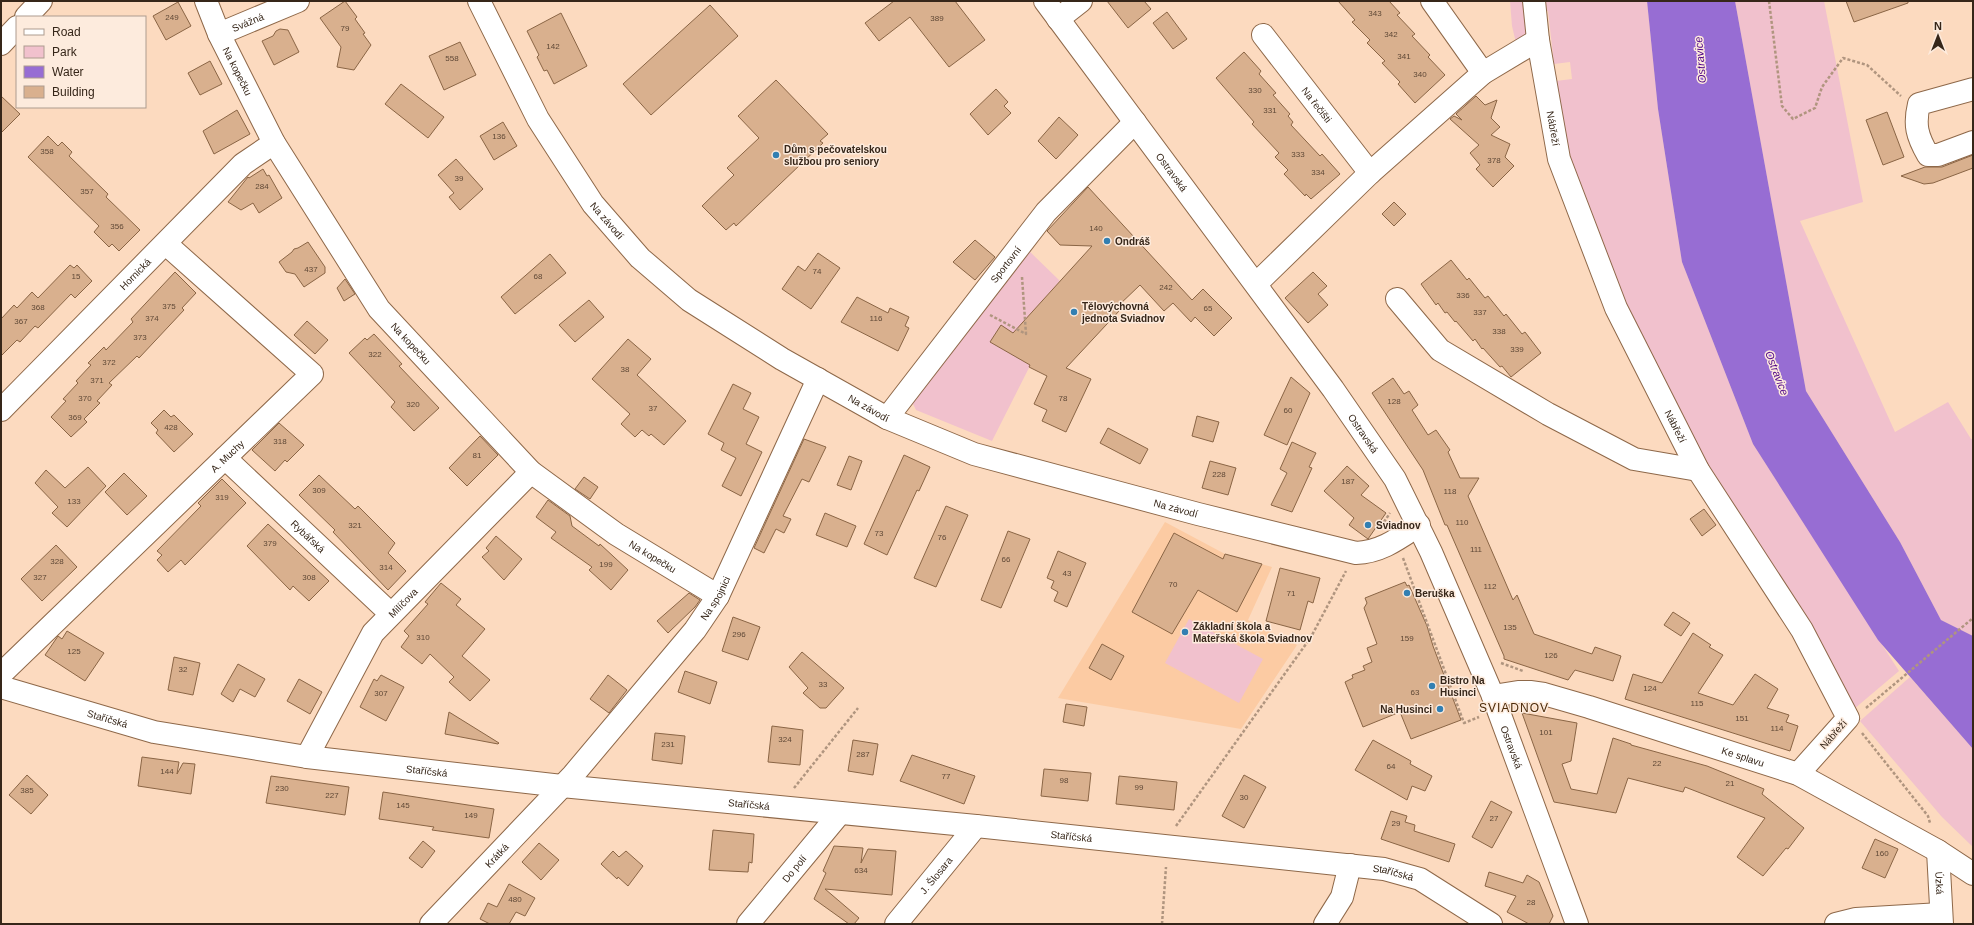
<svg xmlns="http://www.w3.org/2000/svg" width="1974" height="925" font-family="Helvetica,sans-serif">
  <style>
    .built { fill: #fccba3 }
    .green { fill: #f1c1cd }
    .water { fill: #976dd3 }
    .building { fill: #d9b08e; stroke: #8a6545 }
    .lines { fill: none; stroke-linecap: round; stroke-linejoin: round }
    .minor-casing { stroke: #8e6849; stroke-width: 24 }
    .path { stroke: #b0957f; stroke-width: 2.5; stroke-dasharray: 3 2; stroke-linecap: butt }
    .minor { stroke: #fff; stroke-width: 22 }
    .poi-dot { fill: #327fb2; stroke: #fdebdd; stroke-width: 1.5 }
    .labels { text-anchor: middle; stroke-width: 3; stroke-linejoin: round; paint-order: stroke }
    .number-label { font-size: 8px; fill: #5f4836 }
    .street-label { font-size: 10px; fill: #362619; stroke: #fdebdd }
    .poi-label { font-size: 10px; font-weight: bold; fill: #362619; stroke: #fdebdd; text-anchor: start }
    .water-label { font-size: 11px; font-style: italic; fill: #4c0085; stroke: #fdebdd }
    .quarter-label { font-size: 12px; letter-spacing: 1px; fill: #4c2b0a; stroke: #fdebdd }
  </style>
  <rect width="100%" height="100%" fill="#fcdabf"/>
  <polygon class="built" points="1165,522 1225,554 1272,567 1248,620 1297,645 1241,729 1058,698"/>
  <g class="green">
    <polygon points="1510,1 1528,1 1532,34 1516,43 1512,26"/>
    <polygon points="1541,1 1647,1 1658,109 1682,262 1753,444 1899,671 1854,709 1700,458 1630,316 1564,150 1556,81 1572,79 1570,62 1554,64 1548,11 1542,11"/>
    <polygon points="1735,1 1824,1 1863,202 1800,221 1895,432 1948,402 1971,439 1973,439 1973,636 1941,620 1900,542 1806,391"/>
    <polygon points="1025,247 1060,281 1030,314 1042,342 992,441 916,410 911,400"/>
    <polygon points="1189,619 1263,659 1239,703 1165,663"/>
    <polygon points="1910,677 1973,749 1973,847 1942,817 1860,721"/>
  </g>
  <polygon class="water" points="1647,1 1735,1 1806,391 1900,542 1941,620 1973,636 1973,749 1878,640 1753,444 1682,262 1658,109"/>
  <g class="building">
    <polygon points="345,1 357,17 355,19 365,33 363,34 371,45 354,70 337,67 341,47 320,18"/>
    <polygon points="894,1 955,1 985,40 949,67 910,17 879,41 865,23"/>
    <polygon points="1107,1 1144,1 1151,9 1128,28"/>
    <polygon points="1338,1 1389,1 1400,13 1397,15 1415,34 1412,36 1430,55 1428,57 1445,75 1415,103 1398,84 1400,82 1382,63 1385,61 1367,43 1370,40 1352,22 1355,20"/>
    <polygon points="1846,1 1908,1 1908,3 1854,22"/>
    <polygon points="178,2 191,26 166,40 153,16"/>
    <polygon points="710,5 738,36 651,115 623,84"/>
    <polygon points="1167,12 1187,39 1173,49 1153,23"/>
    <polygon points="561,13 587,66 554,84 547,70 544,71 537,57 539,55 527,31"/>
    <polygon points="280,29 288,30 299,52 274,65 262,41 273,36 276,31"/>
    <polygon points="460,42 476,75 444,90 429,56"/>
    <polygon points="1244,52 1261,71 1259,74 1276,93 1273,95 1290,114 1288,116 1293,122 1291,125 1320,156 1322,154 1340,174 1311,199 1306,194 1305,196 1284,174 1288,170 1275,157 1279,153 1252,124 1254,122 1216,78"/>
    <polygon points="210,61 222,84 200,95 188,73"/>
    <polygon points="776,80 828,134 820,141 823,143 736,226 734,223 726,230 702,206 734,175 727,168 759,138 738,116"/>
    <polygon points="401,84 444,117 428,138 385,104"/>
    <polygon points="996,89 1008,102 1004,106 1011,113 988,135 970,114"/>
    <polygon points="1,96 20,114 1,133"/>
    <polygon points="1476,96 1485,105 1497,100 1491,118 1500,127 1491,135 1510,144 1505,157 1514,166 1493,187 1476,169 1480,165 1470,153 1479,145 1450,119 1454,116 1462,120 1456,114"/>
    <polygon points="237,110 250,134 214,154 203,131"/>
    <polygon points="1887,112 1904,157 1883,165 1866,120"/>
    <polygon points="1059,117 1078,135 1056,159 1038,141"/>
    <polygon points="503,122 517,146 494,160 480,136"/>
    <polygon points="48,136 58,146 62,142 72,152 69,156 108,194 106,197 140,230 119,251 112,244 109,247 94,232 99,226 28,157"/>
    <polygon points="1973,155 1973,168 1933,183 1924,184 1901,176 1925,167 1942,167"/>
    <polygon points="456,159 483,189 460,210 449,197 454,193 438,175"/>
    <polygon points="263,169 267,176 269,175 282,198 259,213 253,203 241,210 228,202 248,177 249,178"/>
    <polygon points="1088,187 1192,300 1203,289 1232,318 1214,336 1195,317 1191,322 1173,303 1164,311 1140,285 1117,307 1120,310 1066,368 1091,379 1066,432 1042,421 1047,410 1034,404 1047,376 1029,367 1030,365 990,342 1001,325 1013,333 1092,246 1060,245 1047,231"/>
    <polygon points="1394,202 1406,214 1394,226 1382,214"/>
    <polygon points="975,240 995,257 975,280 953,262"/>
    <polygon points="308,242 325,267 325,273 304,287 295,274 286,272 279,262 292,252 294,249 298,248"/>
    <polygon points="818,253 840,268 811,309 782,289 798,266 805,271"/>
    <polygon points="550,254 566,273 515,314 501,297"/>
    <polygon points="1451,260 1467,280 1469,278 1485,298 1488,296 1504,316 1506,314 1522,334 1525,332 1541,353 1511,377 1502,366 1500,367 1483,348 1482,349 1475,339 1473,341 1456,321 1455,322 1447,312 1445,313 1438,303 1436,305 1421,284"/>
    <polygon points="70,265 74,268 77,265 92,281 75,298 71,294 38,328 35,326 20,342 17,340 1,356 1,319 14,305 17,308 32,292 38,298"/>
    <polygon points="175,272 196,293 182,308 184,310 139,358 137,356 109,383 112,385 97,401 100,403 84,419 87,422 71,437 51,417 66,401 63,399 78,383 76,381 91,365 88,363 104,347 106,350 133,322 131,319"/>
    <polygon points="1313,272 1327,286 1318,294 1328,305 1308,323 1285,298"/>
    <polygon points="345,279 355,294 344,301 337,288"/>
    <polygon points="857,297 888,313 890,308 909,317 905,326 909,328 898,351 841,322"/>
    <polygon points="589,300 604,317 575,342 559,325"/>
    <polygon points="307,321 328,340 315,354 294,335"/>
    <polygon points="374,334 402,364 399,366 439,408 414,431 391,407 395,402 349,353 365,338 367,340"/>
    <polygon points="628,339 651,359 637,375 686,421 664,445 651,434 649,436 642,430 635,437 621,424 630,414 592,379"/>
    <polygon points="1291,377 1310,393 1287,445 1264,435"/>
    <polygon points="1393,378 1404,394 1409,391 1418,405 1412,410 1428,435 1436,430 1450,450 1448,452 1460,478 1479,478 1468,496 1513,600 1517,595 1534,634 1592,654 1595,647 1621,656 1613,681 1575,670 1568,680 1504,659 1504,656 1447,525 1445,525 1423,470 1372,393"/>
    <polygon points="733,384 751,393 743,409 759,417 746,444 762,452 741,496 722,486 736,458 721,450 724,443 708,434"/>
    <polygon points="164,410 171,417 174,415 193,434 174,452 156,433 158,430 151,423"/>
    <polygon points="1197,416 1219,422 1213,442 1192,436"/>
    <polygon points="279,423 304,445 287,462 285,460 275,471 252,450"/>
    <polygon points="1108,428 1148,449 1140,464 1100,443"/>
    <polygon points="480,436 498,455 467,486 449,468"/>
    <polygon points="804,439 826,447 809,482 802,479 783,516 791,519 784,533 776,529 764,553 754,548"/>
    <polygon points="1292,442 1316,453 1309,467 1312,468 1292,512 1271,505 1287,473 1280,469"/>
    <polygon points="904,455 930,467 919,491 917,490 887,555 864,544"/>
    <polygon points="849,456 862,461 851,490 837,485"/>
    <polygon points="1210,461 1236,468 1228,495 1202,488"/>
    <polygon points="1347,466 1369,486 1361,495 1386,513 1368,539 1349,525 1354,518 1324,491"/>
    <polygon points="88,467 106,486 67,527 52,513 58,507 35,483 46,470 65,488"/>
    <polygon points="124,473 147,496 127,515 105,492"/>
    <polygon points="319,475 355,509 358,506 395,543 388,553 406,571 388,590 333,532 335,530 299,495"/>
    <polygon points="584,477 598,487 590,499 575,489"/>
    <polygon points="222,479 246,503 185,565 181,560 168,572 157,560 162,555 157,551 201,506 198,503"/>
    <polygon points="548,500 570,516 572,526 599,546 600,544 628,570 611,590 589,570 592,567 551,538 556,532 536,517"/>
    <polygon points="946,506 968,515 936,587 914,578"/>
    <polygon points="1704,509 1716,525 1702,536 1690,519"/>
    <polygon points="825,513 856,526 847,547 816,535"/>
    <polygon points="268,524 329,581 309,601 293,586 290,590 247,546"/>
    <polygon points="1008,531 1030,539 1001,608 981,600"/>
    <polygon points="1174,533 1223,559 1225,554 1262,564 1237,612 1198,590 1172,634 1132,612"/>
    <polygon points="496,536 522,559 504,580 482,557 489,551 486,548"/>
    <polygon points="56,545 77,567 42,601 21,579"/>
    <polygon points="1058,551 1086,563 1067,607 1054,601 1058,592 1051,588 1054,581 1047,578"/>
    <polygon points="1280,568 1320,578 1313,603 1308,601 1300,630 1266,621"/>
    <polygon points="1405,582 1407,586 1409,585 1427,626 1433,646 1461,720 1411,739 1400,712 1363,727 1345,682 1353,678 1352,675 1365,670 1363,666 1372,662 1367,648 1377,644 1364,608 1367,603 1365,598"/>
    <polygon points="441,583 461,599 456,605 485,629 462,656 490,680 470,701 449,682 454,677 430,654 422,664 401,647 409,636 404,631 428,604 425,602"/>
    <polygon points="689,593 700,600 695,607 668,633 657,621"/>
    <polygon points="1673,612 1690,623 1681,636 1664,625"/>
    <polygon points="733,617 760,627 748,660 722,651"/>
    <polygon points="67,631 104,653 85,681 45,655 56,639 58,636 62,639"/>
    <polygon points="1693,633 1711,645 1709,647 1723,655 1698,693 1733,705 1755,674 1778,689 1767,708 1789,715 1786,722 1798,726 1790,751 1625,699 1633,674 1662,683"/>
    <polygon points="1102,644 1124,656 1111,680 1089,668"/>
    <polygon points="802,652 844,688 826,708 820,708 803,693 808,688 789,667"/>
    <polygon points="174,657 200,663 193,695 168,690"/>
    <polygon points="238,664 265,679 255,697 240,689 233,702 221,694"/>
    <polygon points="685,671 717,682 710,704 678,692"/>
    <polygon points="381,675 404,687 386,721 360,707 374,679 377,681"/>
    <polygon points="608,675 627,690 609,713 590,699"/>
    <polygon points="299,679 322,692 310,714 287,701"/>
    <polygon points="1066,704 1087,707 1084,726 1063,722"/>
    <polygon points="449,712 499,743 498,744 445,734"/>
    <polygon points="1522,713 1577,723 1571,761 1562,764 1571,789 1597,794 1613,738 1631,744 1631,745 1707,766 1764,789 1762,794 1804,828 1788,849 1786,848 1763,876 1737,857 1765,818 1685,787 1683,792 1628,778 1616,813 1554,802"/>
    <polygon points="772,726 803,730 800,765 768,762"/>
    <polygon points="655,733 685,736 682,764 652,760"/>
    <polygon points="853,740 878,744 873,775 848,771"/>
    <polygon points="1373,740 1411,761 1410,764 1432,776 1425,791 1412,786 1407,800 1355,770"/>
    <polygon points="912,755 975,776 964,804 900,781"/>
    <polygon points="142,757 179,762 177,774 183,763 195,764 191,794 138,786"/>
    <polygon points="1044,769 1091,773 1088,801 1041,796"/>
    <polygon points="27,775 48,795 31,814 9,795"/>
    <polygon points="1244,775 1266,787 1244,828 1222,816"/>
    <polygon points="271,776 349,787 345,815 266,803"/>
    <polygon points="1119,776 1177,782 1174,810 1116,804"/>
    <polygon points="383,792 494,809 489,838 432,830 434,827 379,819"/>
    <polygon points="1491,801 1512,812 1492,848 1472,837"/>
    <polygon points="1391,811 1407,816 1405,822 1415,825 1414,831 1455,844 1449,862 1381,839"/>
    <polygon points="713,830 754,834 752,863 749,862 748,872 709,870"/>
    <polygon points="1875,839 1898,849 1885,878 1862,868"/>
    <polygon points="423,841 435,851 422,868 409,858"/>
    <polygon points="539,843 559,860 541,880 522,862"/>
    <polygon points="834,846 863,848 861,863 868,849 896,851 892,895 825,889 859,918 854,924 849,924 814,899 826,873 823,871"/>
    <polygon points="613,851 619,857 626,851 643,866 628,886 618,877 617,879 601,864"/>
    <polygon points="1489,872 1523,883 1527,875 1539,882 1553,916 1549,924 1529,924 1507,912 1516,896 1485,886"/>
    <polygon points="509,884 535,898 525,916 516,912 509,924 490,924 480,919 488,903 497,907"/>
  </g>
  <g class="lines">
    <g class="minor-casing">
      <g id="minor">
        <path id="s1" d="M206 1 219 34 274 143 379 309 531 472 616 534 718 596"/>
        <path id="s2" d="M479 1 538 119 593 204 640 258 689 300 782 359 887 418 974 454 1198 514 1356 553C1381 552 1398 539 1419 525"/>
        <path id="s3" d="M1045 1 1333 389 1395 479 1431 552 1493 696 1577 924"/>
        <polyline points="1432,1 1483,73"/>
        <path id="s4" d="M1534 1 1538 40 1559 159 1616 308 1698 470 1802 630 1848 718 1798 774"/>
        <polyline points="26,17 41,1"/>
        <polyline points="1058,19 1081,1"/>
        <path id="s5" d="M219 34 298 1"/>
        <path id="s6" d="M1263 35 1370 173"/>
        <polyline points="1,44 17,27"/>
        <path d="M1973 89 1919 104C1914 125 1917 136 1928 155H1938L1973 142"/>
        <polyline points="1256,284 1370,173 1483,73 1538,40"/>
        <polyline points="1397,299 1440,350 1548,414 1634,459 1698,470"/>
        <path id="s7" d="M1 410 243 164 274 143"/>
        <path id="s8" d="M887 418 1046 212 1135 122"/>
        <path id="s9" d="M225 458 391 614"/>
        <path id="s10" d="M1 674 312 374 166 244"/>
        <path id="s11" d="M1 687 154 732 307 757 562 786 976 826 1384 869 1420 879 1491 924"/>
        <path id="s12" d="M1493 696 1518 692H1530L1544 694 1589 707 1798 774 1938 851 1973 874"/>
        <path id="s13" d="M307 757 373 633 531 472"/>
        <path id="s14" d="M1938 851 1942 924"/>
        <path id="s15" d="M431 924 573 775 695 630 718 596 818 379"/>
        <path id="s16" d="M748 924 840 813"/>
        <path id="s17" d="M896 924 976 826"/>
        <polyline points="1325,924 1342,897 1350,865"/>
        <polyline points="1836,924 1856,919 1941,914"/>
      </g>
    </g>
    <g class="path">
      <polyline points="1769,1 1782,106 1793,119 1815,108 1822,87 1843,58 1867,65 1901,96"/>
      <polyline points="990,315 1026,334 1022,277"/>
      <polyline points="1384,522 1390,513"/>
      <polyline points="1403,558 1464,723 1479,717"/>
      <polyline points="1501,663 1523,671"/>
      <polyline points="1866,708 1973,618"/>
      <polyline points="1862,733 1928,816 1930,823"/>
      <polyline points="794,788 858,708"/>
      <polyline points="1176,826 1311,637 1346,571"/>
      <polyline points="1162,924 1166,867"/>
    </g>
    <use href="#minor" class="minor"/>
  </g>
  <g class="poi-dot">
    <circle cx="776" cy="155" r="4"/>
    <circle cx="1107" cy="241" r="4"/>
    <circle cx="1074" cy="312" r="4"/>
    <circle cx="1368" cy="525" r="4"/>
    <circle cx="1407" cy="593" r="4"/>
    <circle cx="1185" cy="632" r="4"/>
    <circle cx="1432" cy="686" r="4"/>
    <circle cx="1440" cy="709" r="4"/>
  </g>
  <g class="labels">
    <g class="number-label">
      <text x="1375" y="16">343</text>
      <text x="172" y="20">249</text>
      <text x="937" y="21">389</text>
      <text x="345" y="31">79</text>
      <text x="1391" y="37">342</text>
      <text x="553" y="49">142</text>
      <text x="1404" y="59">341</text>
      <text x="452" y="61">558</text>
      <text x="1420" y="77">340</text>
      <text x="1255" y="93">330</text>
      <text x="1270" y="113">331</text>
      <text x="499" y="139">136</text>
      <text x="47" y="154">358</text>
      <text x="1298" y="157">333</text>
      <text x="1494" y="163">378</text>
      <text x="1318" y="175">334</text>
      <text x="459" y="181">39</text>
      <text x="262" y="189">284</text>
      <text x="87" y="194">357</text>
      <text x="117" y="229">356</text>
      <text x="1096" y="231">140</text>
      <text x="311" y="272">437</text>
      <text x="817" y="274">74</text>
      <text x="76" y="279">15</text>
      <text x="538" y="279">68</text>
      <text x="1166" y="290">242</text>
      <text x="1463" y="298">336</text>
      <text x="169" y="309">375</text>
      <text x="38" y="310">368</text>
      <text x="1208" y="311">65</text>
      <text x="1480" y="315">337</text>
      <text x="152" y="321">374</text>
      <text x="876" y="321">116</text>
      <text x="21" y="324">367</text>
      <text x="1499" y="334">338</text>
      <text x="140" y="340">373</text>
      <text x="1517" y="352">339</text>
      <text x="375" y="357">322</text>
      <text x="109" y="365">372</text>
      <text x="625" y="372">38</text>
      <text x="97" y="383">371</text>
      <text x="85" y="401">370</text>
      <text x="1063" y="401">78</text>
      <text x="1394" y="404">128</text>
      <text x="413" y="407">320</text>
      <text x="653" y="411">37</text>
      <text x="1288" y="413">60</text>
      <text x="75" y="420">369</text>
      <text x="171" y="430">428</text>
      <text x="280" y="444">318</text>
      <text x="477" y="458">81</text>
      <text x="1219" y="477">228</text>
      <text x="1348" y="484">187</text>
      <text x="319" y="493">309</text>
      <text x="1450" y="494">118</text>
      <text x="222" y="500">319</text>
      <text x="74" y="504">133</text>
      <text x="1462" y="525">110</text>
      <text x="355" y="528">321</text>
      <text x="879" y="536">73</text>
      <text x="942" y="540">76</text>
      <text x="270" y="546">379</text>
      <text x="1476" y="552">111</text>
      <text x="1006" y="562">66</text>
      <text x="57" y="564">328</text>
      <text x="606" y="567">199</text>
      <text x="386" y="570">314</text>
      <text x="1067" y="576">43</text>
      <text x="40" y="580">327</text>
      <text x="309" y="580">308</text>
      <text x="1173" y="587">70</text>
      <text x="1490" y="589">112</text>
      <text x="1291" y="596">71</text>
      <text x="1510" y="630">135</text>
      <text x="739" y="637">296</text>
      <text x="423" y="640">310</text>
      <text x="1407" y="641">159</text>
      <text x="74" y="654">125</text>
      <text x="1551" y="658">126</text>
      <text x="183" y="672">32</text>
      <text x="823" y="687">33</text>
      <text x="1650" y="691">124</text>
      <text x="1415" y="695">63</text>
      <text x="381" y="696">307</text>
      <text x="1697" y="706">115</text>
      <text x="1742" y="721">151</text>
      <text x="1777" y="731">114</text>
      <text x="1546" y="735">101</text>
      <text x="785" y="742">324</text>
      <text x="668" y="747">231</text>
      <text x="863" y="757">287</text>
      <text x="1657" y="766">22</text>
      <text x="1391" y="769">64</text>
      <text x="167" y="774">144</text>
      <text x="946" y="779">77</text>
      <text x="1064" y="783">98</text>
      <text x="1730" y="786">21</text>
      <text x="1139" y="790">99</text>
      <text x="282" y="791">230</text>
      <text x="27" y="793">385</text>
      <text x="332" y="798">227</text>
      <text x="1244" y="800">30</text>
      <text x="403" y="808">145</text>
      <text x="471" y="818">149</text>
      <text x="1494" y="821">27</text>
      <text x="1396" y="826">29</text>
      <text x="1882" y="856">160</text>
      <text x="861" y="873">634</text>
      <text x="515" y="902">480</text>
      <text x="1531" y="905">28</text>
    </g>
    <g class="street-label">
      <text dy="4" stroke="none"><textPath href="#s5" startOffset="31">Svážná</textPath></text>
      <text dy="4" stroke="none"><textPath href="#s1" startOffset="77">Na kopečku</textPath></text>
      <text dy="4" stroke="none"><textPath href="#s6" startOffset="88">Na řečišti</textPath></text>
      <text dy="4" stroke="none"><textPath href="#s4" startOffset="129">Nábřeží</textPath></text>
      <text dy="4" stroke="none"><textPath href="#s3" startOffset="213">Ostravská</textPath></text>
      <text dy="4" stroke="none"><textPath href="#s2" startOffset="255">Na závodí</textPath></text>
      <text dy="4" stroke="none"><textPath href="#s8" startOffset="194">Sportovní</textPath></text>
      <text dy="4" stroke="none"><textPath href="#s7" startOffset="191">Hornická</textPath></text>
      <text dy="4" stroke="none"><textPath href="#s1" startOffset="401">Na kopečku</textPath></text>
      <text dy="4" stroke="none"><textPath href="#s2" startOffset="579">Na závodí</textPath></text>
      <text dy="4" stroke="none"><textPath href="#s4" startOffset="452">Nábřeží</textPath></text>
      <text dy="4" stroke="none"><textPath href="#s3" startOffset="537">Ostravská</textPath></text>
      <text dy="4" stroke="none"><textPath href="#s10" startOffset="314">A. Muchy</textPath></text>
      <text dy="4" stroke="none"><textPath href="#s2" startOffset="903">Na závodí</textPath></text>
      <text dy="4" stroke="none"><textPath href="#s9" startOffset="114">Rybářská</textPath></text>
      <text dy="4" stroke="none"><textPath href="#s1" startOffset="725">Na kopečku</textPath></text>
      <text dy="4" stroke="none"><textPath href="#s15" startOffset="433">Na spojnici</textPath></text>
      <text dy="4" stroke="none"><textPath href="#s13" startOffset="183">Milíčova</textPath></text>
      <text dy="4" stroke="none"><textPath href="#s11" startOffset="111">Staříčská</textPath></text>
      <text transform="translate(1833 734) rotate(-49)" y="4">Nábřeží</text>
      <text dy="4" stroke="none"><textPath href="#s3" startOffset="885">Ostravská</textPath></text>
      <text dy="4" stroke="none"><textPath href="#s12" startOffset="260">Ke splavu</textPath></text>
      <text dy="4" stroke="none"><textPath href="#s11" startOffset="435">Staříčská</textPath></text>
      <text dy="4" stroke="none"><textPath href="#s11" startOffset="759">Staříčská</textPath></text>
      <text dy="4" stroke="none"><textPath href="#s11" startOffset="1083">Staříčská</textPath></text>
      <text dy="4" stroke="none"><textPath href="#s15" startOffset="95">Krátká</textPath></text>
      <text dy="4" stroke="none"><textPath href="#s16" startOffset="72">Do polí</textPath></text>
      <text dy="4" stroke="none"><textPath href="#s11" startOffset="1407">Staříčská</textPath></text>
      <text dy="4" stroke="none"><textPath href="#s17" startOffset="63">J. Šlosara</textPath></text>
      <text dy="4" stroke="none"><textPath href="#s14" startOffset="32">Úzká</textPath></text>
    </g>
    <g class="poi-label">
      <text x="784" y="153">Dům s pečovatelskou<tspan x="784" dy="12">službou pro seniory</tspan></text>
      <text x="1115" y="245">Ondráš</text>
      <text x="1082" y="310">Tělovýchovná<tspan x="1082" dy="12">jednota Sviadnov</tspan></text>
      <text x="1376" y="529">Sviadnov</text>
      <text x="1415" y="597">Beruška</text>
      <text x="1193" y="630">Základní škola a<tspan x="1193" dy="12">Mateřská škola Sviadnov</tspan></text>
      <text x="1440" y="684">Bistro Na<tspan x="1440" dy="12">Husinci</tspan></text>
      <text x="1432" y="713" text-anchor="end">Na Husinci</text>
    </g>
    <g class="water-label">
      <text transform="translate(1700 60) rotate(-95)" y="4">Ostravice</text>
      <text transform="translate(1777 373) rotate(69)" y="4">Ostravice</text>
    </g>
    <g class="quarter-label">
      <text x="1514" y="712">SVIADNOV</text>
    </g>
  </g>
  <rect width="1974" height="925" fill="none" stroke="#362619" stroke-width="4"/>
  <rect x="16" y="16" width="130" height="92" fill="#fdebdd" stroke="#ad9c8f"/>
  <rect x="24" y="29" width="20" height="6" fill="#ffffff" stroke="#ad9c8f"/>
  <text x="52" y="36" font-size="12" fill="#362619">Road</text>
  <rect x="24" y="46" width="20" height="12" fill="#f1c1cd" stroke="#ad9c8f"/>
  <text x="52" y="56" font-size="12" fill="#362619">Park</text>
  <rect x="24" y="66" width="20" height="12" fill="#976dd3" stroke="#ad9c8f"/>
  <text x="52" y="76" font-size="12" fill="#362619">Water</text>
  <rect x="24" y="86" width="20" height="12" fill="#d9b08e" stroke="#ad9c8f"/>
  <text x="52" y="96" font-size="12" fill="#362619">Building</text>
  <g transform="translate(1938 36)" stroke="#fdebdd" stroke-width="3" paint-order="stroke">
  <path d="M0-3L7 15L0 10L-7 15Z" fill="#362619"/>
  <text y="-6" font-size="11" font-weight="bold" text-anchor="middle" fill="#362619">N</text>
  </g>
</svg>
